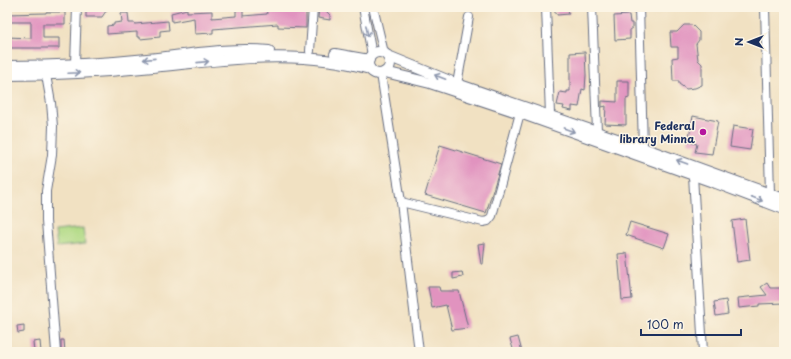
<svg xmlns="http://www.w3.org/2000/svg" width="791" height="359" font-family="'Playpen Sans',sans-serif">
  <style>
    .green { fill: #b1da85; stroke: #668472 }
    .building { fill: #e193bf }
    .lines { fill: none; stroke-linecap: round; stroke-linejoin: round }
    .minor-casing { stroke: #666d81; stroke-width: 10 }
    .major-casing { stroke: #666d81; stroke-width: 12 }
    .minor { stroke: #fff; stroke-width: 8 }
    .major { stroke: #fff; stroke-width: 10 }
    .oneway { stroke: #8d97ae }
    .poi-dot { fill: #b5179e; stroke: #fcf5e5; stroke-width: 1.5 }
    .labels { text-anchor: middle; stroke-width: 3; stroke-linejoin: round; paint-order: stroke }
    .poi-label { font-size: 11px; font-weight: bold; fill: #1b2f5e; stroke: #fcf5e5; text-anchor: end }
  </style>
  <rect width="100%" height="100%" fill="#fcf5e5"/>
  <filter id="ink" filterUnits="userSpaceOnUse"><feTurbulence type="fractalNoise" baseFrequency=".025" numOctaves="2"/><feDisplacementMap in="SourceGraphic" scale="8" xChannelSelector="R" yChannelSelector="G"/><feConvolveMatrix kernelMatrix="1 2 1 2 8 2 1 2 1" color-interpolation-filters="sRGB"/></filter>
  <filter id="wash" filterUnits="userSpaceOnUse"><feTurbulence type="fractalNoise" baseFrequency=".012" numOctaves="4" result="noise"/><feDisplacementMap in="SourceGraphic" scale="16" xChannelSelector="R" yChannelSelector="G"/><feGaussianBlur stdDeviation="0.9" result="paint"/><feColorMatrix in="noise" values="0 0 0 0 0 0 0 0 0 0 0 0 0 0 0 0 0 1.4 0 .05"/><feComposite in="paint" operator="in"/></filter>
  <g filter="url(#wash)">
    <rect width="100%" height="100%" fill="#f1e1c2"/>
    <polygon class="green" points="83,228 85,244 57,247 55,231"/>
    <g id="blocks">
      <g class="building">
        <polygon points="86,7 91,7 91,9 108,8 102,17 86,17"/>
        <polygon points="266,7 306,7 306,28 278,27 278,24 213,29 213,33 195,34 194,18 172,22 171,13 187,9 187,12 212,11 212,18 236,16 236,10 243,9 243,16 267,14"/>
        <polygon points="319,7 322,7 330,15 330,20 318,18"/>
        <polygon points="555,7 568,8 569,14 557,15 557,13 555,13"/>
        <polygon points="46,12 65,12 65,24 43,24 43,38 59,38 59,48 7,48 7,37 31,38 31,22 7,22 7,14 46,13"/>
        <polygon points="121,13 128,13 129,23 135,23 135,24 168,21 169,30 160,31 160,37 140,39 140,37 137,37 137,32 107,34 107,26 114,25 114,23 122,22"/>
        <polygon points="629,15 630,23 632,23 632,29 630,29 630,39 615,40 614,16"/>
        <polygon points="684,25 692,25 699,32 699,40 696,44 698,60 702,64 702,85 695,88 686,89 679,84 679,81 673,81 672,58 678,57 678,47 671,47 670,32 677,32"/>
        <polygon points="585,52 586,75 585,90 582,89 579,107 572,106 572,111 563,109 564,106 557,105 560,92 567,93 567,91 570,91 570,53"/>
        <polygon points="617,81 629,81 629,98 626,99 626,125 605,124 606,106 602,107 602,101 617,102"/>
        <polygon points="693,116 718,121 712,154 695,152 697,144 688,142"/>
        <polygon points="733,126 753,129 750,150 730,147"/>
        <polygon points="440,145 501,164 486,213 425,195"/>
        <polygon points="745,219 750,260 737,262 732,221"/>
        <polygon points="630,222 669,234 664,248 626,235"/>
        <polygon points="485,243 483,264 481,264 478,244"/>
        <polygon points="627,253 632,299 622,300 618,254"/>
        <polygon points="462,272 463,277 453,279 453,273"/>
        <polygon points="767,283 770,288 784,288 784,303 759,304 759,306 739,308 738,298 767,295 761,287"/>
        <polygon points="428,287 439,287 440,291 459,291 468,328 452,330 446,305 432,308"/>
        <polygon points="726,300 728,314 716,316 714,302"/>
        <polygon points="24,325 24,332 18,333 17,326"/>
        <polygon points="518,337 521,348 522,352 514,352 510,339"/>
        <polygon points="61,340 64,340 65,352 61,352"/>
        <polygon points="40,341 41,352 34,352 33,342"/>
      </g>
    </g>
  </g>
  <g filter="url(#ink)">
    <use href="#blocks" fill-opacity="0" stroke="#666d81" stroke-width="1"/>
    <g class="lines">
      <g class="minor-casing">
        <g id="minor">
          <polyline points="363,7 372,55"/>
          <polyline points="373,7 384,53"/>
          <polyline points="546,7 550,115"/>
          <polyline points="592,7 597,131"/>
          <polyline points="639,7 643,148"/>
          <polyline points="765,7 770,194"/>
          <polyline points="310,51 313,7"/>
          <polyline points="75,64 77,7"/>
          <polyline points="381,74 401,202 419,352"/>
          <polyline points="46,75 51,103 53,126 52,155 46,191 46,221 56,352"/>
          <polyline points="457,84 469,17"/>
          <polyline points="693,175 703,352"/>
          <polyline points="401,202 483,222 488,221 492,216 520,113"/>
        </g>
      </g>
      <g class="major-casing">
        <g id="major">
          <circle cx="379" cy="63" r="11"/>
          <polyline points="335,54 369,60"/>
          <polyline points="388,56 457,84 643,148 784,199"/>
          <path d="M7 66C54 66 101 64 147 59 188 55 229 47 269 51"/>
          <polyline points="385,72 430,83 520,113 716,183 784,209"/>
          <path d="M7 75C56 75 104 72 153 67 225 60 298 48 370 69"/>
        </g>
      </g>
      <use href="#minor" class="minor"/>
      <use href="#major" class="major"/>
    </g>
    <defs><path id="oneway-shaft" d="M-6 0H5M1.5-3L5.5 0L1.5 3" fill="none" stroke-width="1.6" stroke-linecap="round" stroke-linejoin="round"/></defs>
    <g class="oneway">
      <use href="#oneway-shaft" transform="translate(367 31) rotate(79)"/>
      <use href="#oneway-shaft" transform="translate(149 59) rotate(174)"/>
      <use href="#oneway-shaft" transform="translate(203 62) rotate(-6)"/>
      <use href="#oneway-shaft" transform="translate(74 73) rotate(-3)"/>
      <use href="#oneway-shaft" transform="translate(440 77) rotate(-159)"/>
      <use href="#oneway-shaft" transform="translate(569 130) rotate(20)"/>
      <use href="#oneway-shaft" transform="translate(682 162) rotate(-160)"/>
      <use href="#oneway-shaft" transform="translate(757 199) rotate(21)"/>
    </g>
  </g>
  <circle class="poi-dot" cx="703" cy="132" r="4"/>
  <g class="labels">
    <g class="poi-label">
      <text x="695" y="130">Federal<tspan x="695" dy="13">library Minna</tspan></text>
    </g>
  </g>
  <rect width="791" height="359" fill="none" stroke="#fcf5e5" stroke-width="24"/>
  <g transform="translate(749 42) rotate(270)" stroke="#fcf5e5" stroke-width="3" paint-order="stroke">
  <path d="M0-3L7 15L0 10L-7 15Z" fill="#1b2f5e"/>
  <text y="-6" font-size="11" font-weight="bold" text-anchor="middle" fill="#1b2f5e">N</text>
  </g>
  <path d="M641 329v6h100v-6" fill="none" stroke="#1b2f5e" stroke-width="2"/>
  <text x="647" y="329" font-size="12" fill="#1b2f5e" stroke="#fcf5e5" stroke-width="3" paint-order="stroke">100 m</text>
</svg>
